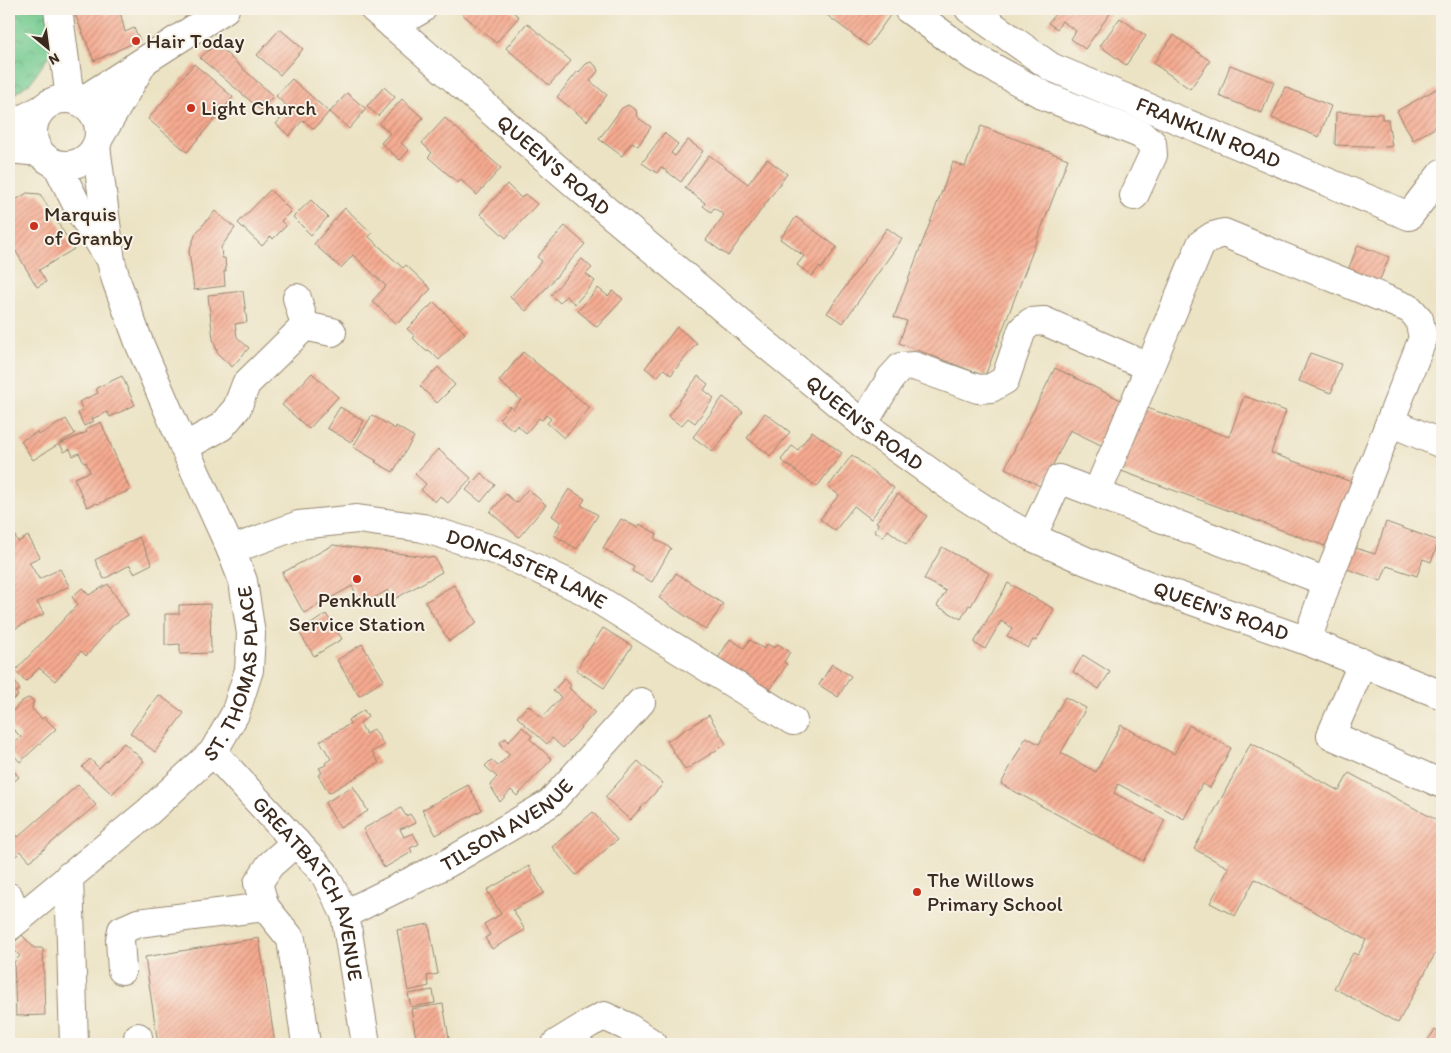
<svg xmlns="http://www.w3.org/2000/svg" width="1451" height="1053" font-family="Itim,sans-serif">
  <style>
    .park { fill: url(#park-crowns); stroke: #567a56 }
    .building { fill: url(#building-hatch) }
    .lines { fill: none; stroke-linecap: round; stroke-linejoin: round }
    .minor-casing { stroke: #948671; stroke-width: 30 }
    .minor { stroke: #fff; stroke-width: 28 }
    .poi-dot { fill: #c8321e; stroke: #f7f3e8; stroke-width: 2 }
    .labels { text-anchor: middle; stroke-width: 4; stroke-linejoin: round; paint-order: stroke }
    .poi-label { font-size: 21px; fill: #3b2a1e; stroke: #f7f3e8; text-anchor: start }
    .street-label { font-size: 21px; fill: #3b2a1e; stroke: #f7f3e8 }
  </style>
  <defs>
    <pattern id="park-crowns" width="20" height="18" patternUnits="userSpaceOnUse" patternTransform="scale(1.25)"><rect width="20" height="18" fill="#72ca8f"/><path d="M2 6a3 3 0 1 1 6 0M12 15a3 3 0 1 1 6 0" fill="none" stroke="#5fa474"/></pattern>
    <pattern id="building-hatch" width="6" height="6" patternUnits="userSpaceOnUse" patternTransform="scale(1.25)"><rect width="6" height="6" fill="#f6aa90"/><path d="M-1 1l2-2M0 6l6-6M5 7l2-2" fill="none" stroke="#c88b75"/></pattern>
  </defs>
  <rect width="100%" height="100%" fill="#f7f3e8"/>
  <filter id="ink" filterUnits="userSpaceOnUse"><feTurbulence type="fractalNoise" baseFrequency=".02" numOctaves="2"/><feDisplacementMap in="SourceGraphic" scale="10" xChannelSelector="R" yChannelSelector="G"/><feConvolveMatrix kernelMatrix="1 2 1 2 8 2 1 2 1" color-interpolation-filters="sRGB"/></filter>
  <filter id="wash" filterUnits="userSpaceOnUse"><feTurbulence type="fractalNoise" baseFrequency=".0096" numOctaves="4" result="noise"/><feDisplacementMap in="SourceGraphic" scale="20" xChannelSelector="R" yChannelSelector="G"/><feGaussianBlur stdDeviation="1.12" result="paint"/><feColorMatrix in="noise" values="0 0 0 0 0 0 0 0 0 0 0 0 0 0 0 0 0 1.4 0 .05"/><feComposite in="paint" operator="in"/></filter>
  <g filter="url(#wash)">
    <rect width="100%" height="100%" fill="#ece3c4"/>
    <polygon class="park" points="9,9 52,9 53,50 31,82 9,98"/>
    <g id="blocks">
      <g class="building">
        <polygon points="73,9 108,9 104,11 105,15 120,11 125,32 134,28 140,40 94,61"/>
        <polygon points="465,9 509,9 519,17 496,43 461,13"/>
        <polygon points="821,9 883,9 891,14 868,46 820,10"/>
        <polygon points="1059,9 1106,9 1111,12 1085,49 1071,39 1076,31 1062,21 1057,29 1048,23"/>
        <polygon points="1120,18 1146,36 1126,65 1100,46"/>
        <polygon points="527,23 571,61 549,85 506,48"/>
        <polygon points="280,29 303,49 280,75 257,55"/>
        <polygon points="1174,35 1210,61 1190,89 1153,63"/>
        <polygon points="216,44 273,96 261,110 200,58"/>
        <polygon points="591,62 596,66 598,71 590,81 607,95 587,121 557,97 578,71 579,72 586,64"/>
        <polygon points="194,64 233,97 187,152 148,119"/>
        <polygon points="1230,65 1274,82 1262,113 1219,96"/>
        <polygon points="292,79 329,112 314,129 303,120 289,136 276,124 290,109 276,96"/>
        <polygon points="384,87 395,97 378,116 367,106"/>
        <polygon points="1285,87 1331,106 1319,137 1272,118"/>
        <polygon points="1436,89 1442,99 1442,124 1413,140 1397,111"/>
        <polygon points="347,93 366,109 349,129 330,112"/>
        <polygon points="402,99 423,118 401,143 409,150 400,160 381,143 390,133 379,124"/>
        <polygon points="628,105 636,110 637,117 651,127 638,146 632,142 622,156 599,139 622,108"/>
        <polygon points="1336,112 1382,114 1382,119 1388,119 1392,147 1335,145"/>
        <polygon points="445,118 501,168 477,195 461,180 458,183 428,157 432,153 422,143"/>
        <polygon points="981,126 1068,159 985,376 899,343 907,321 894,317 953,162 965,167"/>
        <polygon points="664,133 678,144 671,153 675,156 688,140 703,151 681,182 661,167 657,173 642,163"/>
        <polygon points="709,155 748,184 767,159 787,174 728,256 706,240 724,215 714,208 711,212 703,206 705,203 685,188"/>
        <polygon points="507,184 521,198 525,194 537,204 506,238 480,214"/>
        <polygon points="270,190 291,211 281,221 286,226 273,239 271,236 262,246 238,223"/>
        <polygon points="27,193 40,194 74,249 39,270 46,282 37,287 15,250 9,253 9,204"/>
        <polygon points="311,200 328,217 311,235 293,217"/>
        <polygon points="345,208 372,233 369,237 403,268 406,265 431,289 397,324 372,301 386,286 353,255 341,268 314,244"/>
        <polygon points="215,211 235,228 221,247 222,258 225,258 226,271 224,271 225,286 194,290 189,251 196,233"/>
        <polygon points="796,217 837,247 821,269 819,267 812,276 797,265 804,256 780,239"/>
        <polygon points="565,226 585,244 526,311 510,297 542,261 537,257"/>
        <polygon points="887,228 902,239 843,323 827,313"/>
        <polygon points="1358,245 1389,257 1379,282 1348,270"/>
        <polygon points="582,259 592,268 586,274 595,281 575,304 566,296 560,303 551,295"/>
        <polygon points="598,288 608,296 613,291 623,299 597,327 578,311"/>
        <polygon points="243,291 247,322 235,324 237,337 249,348 232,367 218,354 213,339 208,295"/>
        <polygon points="434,302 465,333 439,360 429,350 426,351 413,338 415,336 407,329"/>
        <polygon points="677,327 697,343 671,375 664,369 657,377 645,368"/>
        <polygon points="523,352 590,408 564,438 547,423 551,419 546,415 542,420 539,418 526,433 517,425 513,430 499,419 510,406 513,409 521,400 499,381"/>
        <polygon points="1310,353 1341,364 1331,393 1299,381"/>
        <polygon points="438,367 455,385 437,403 420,386"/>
        <polygon points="1055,368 1127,403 1105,447 1070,430 1042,487 1005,468"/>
        <polygon points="312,373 338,397 309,429 282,405"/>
        <polygon points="122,376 135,405 110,417 107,412 92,419 94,421 84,426 78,413 83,410 79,402 98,393 96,388"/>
        <polygon points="698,376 708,384 704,390 714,398 695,423 688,418 681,426 668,416"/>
        <polygon points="1244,396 1286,411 1271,453 1357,484 1333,549 1116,469 1139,405 1229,437"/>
        <polygon points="723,397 743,412 713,452 693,437"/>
        <polygon points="340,407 364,421 351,442 327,428"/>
        <polygon points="765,413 790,432 771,456 747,438"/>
        <polygon points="372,415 395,429 396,426 414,437 393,472 375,462 377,461 353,447"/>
        <polygon points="66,419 75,434 33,460 21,441 37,432 39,435"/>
        <polygon points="101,422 130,490 98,504 97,503 87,507 74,478 90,472 86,462 84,463 79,453 73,456 70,449 64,452 60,444 87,432 86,429"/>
        <polygon points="812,431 842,453 817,487 781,460 792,446 798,450"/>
        <polygon points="438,449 471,478 448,503 440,496 435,502 421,490 426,484 415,474"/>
        <polygon points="852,455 894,488 871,519 854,506 835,531 820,519 839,495 828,487"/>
        <polygon points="481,473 495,485 481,502 466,490"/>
        <polygon points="528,489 546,505 519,537 490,512 506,494 516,503"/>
        <polygon points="569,489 585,499 581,505 598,515 577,549 554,535 561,522 552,516"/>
        <polygon points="898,494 927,516 906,544 888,530 883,537 874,531 879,524 876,522"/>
        <polygon points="621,519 638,528 640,524 657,534 655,539 671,548 652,582 632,571 634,567 603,548"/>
        <polygon points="1386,522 1439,541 1431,562 1423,559 1417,576 1387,566 1381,581 1347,569 1355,548 1375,554"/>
        <polygon points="9,524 18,542 28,536 40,557 29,562 39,579 60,569 69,586 37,602 44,614 10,631 9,631 9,568 11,567 10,564 9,564"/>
        <polygon points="139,537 152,564 134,573 130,565 104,579 95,560"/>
        <polygon points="333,545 435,558 442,572 393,600 388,590 362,605 352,586 304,613 282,573"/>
        <polygon points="942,547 989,573 971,606 969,605 961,619 937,606 946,591 924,579"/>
        <polygon points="676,573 723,604 706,630 659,598"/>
        <polygon points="1008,583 1054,609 1036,641 1033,640 1028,648 1007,636 1012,628 1001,621 985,649 974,643"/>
        <polygon points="108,584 128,615 114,624 86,656 81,651 55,681 39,668 26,681 15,671 78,604 72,597 82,588 89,595"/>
        <polygon points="454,585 477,623 449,641 425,602"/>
        <polygon points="210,604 211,653 180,654 180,644 165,645 165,614 179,614 179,605"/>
        <polygon points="326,614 342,639 314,656 299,632"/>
        <polygon points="603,628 632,646 604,688 576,670"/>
        <polygon points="730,639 744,648 750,640 764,649 767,644 775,648 778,644 790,652 784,662 787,664 766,696 715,663"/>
        <polygon points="362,644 384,680 359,696 337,660"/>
        <polygon points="1083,655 1110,672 1099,689 1073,672"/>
        <polygon points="832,664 851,676 838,697 819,685"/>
        <polygon points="9,672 20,690 16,692 18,696 9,702"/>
        <polygon points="564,679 571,685 569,688 595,712 563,748 552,738 547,744 517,717 528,705 542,718 561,697 553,691"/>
        <polygon points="159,695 184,713 155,752 130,733"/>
        <polygon points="1065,697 1086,708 1061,753 1096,772 1121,725 1174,754 1189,725 1231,748 1210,788 1202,784 1184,819 1118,784 1114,793 1165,820 1143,861 1001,784 1026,737 1039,744"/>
        <polygon points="28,698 33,700 33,703 32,709 42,719 44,717 56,729 20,762 9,750 9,748 21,737 9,725 9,715 22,701"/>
        <polygon points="364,710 368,717 360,723 366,734 374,729 384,745 372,752 379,763 329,793 318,775 322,773 319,768 326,765 325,763 331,759 320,741 348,725 350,723 348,720"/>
        <polygon points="709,715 726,744 685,770 667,741"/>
        <polygon points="522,727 532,736 530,739 552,759 517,796 511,790 500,802 490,785 497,777 485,766 491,760 498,766 510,754 502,748 500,742 506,738 508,742"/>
        <polygon points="124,743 144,761 112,794 82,767 90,759 99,768"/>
        <polygon points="1251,743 1339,791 1349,773 1442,823 1442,941 1398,1023 1334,988 1353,953 1358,955 1366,940 1255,879 1235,916 1210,903 1229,868 1194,849"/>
        <polygon points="638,761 663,784 630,820 605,797"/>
        <polygon points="9,766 19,777 9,786"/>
        <polygon points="78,785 96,805 30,861 21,851 15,857 9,850 9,827 18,837"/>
        <polygon points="468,785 482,810 436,835 422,810"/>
        <polygon points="353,786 368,811 340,828 325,803"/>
        <polygon points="401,808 406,816 410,814 416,823 408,827 408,826 400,829 404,837 413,833 419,844 410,848 412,852 384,868 363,829"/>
        <polygon points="593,812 617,840 576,875 552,847"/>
        <polygon points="529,866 544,893 513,910 525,930 492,949 485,938 490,935 484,924 501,914 487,890"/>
        <polygon points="429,924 438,974 427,976 429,986 408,991 397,930"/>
        <polygon points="22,935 34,948 43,948 45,1015 16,1016 14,962 20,956 10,946"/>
        <polygon points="259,938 275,1044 158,1044 145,957"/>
        <polygon points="433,990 435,1003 411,1007 408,994"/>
        <polygon points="443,1004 450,1044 417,1044 411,1009"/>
        <polygon points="1435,1030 1442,1036 1442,1044 1425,1044"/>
      </g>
    </g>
  </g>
  <g filter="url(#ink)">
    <use href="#blocks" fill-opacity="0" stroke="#948671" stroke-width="1"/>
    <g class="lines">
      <g class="minor-casing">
        <g id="minor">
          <polyline points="58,9 70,98"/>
          <path id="s1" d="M374 9 583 191 762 341 863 424 955 490 1000 519 1032 537 1086 561 1153 587 1307 641 1442 695"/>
          <polyline points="908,9 974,57 1045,96 1140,134 1152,143 1153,155 1134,196"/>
          <path id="s2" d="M969 9 1051 67 1409 216 1442 173"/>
          <polyline points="393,26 422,9"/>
          <circle cx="66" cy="132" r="33"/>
          <polyline points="80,102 225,9"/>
          <polyline points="9,126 40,110"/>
          <polyline points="99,138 142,65"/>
          <polyline points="9,149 39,152"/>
          <polyline points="57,165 82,215 106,253"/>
          <polyline points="297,298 305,326 332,332"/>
          <polyline points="1390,422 1442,444"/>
          <polyline points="863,424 891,378 901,367 914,366 978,389 991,388 1005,380 1022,330 1031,322 1044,321 1149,367"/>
          <polyline points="184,447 221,427 237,408 246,384 305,326"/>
          <polyline points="1097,493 1201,244 1213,236 1224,233 1410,309 1419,319 1423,338 1327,582"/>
          <polyline points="1032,537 1059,479 1327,582 1307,641"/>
          <path id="s3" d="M231 550 299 525 357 519 423 528 501 552 583 590 793 721"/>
          <polyline points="1363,662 1331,735 1442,784"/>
          <path id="s4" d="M213 752 324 873 345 914 366 1044"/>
          <polyline points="296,842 270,865 258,883 265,907 291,939 306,1044"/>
          <polyline points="69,876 74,1044"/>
          <polyline points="9,897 18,919"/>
          <path id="s5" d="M345 914 448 863 550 803 641 702"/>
          <path id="s6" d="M9 927 148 812 213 752 235 714 249 670 251 634 243 581 231 550 184 447 140 345 116 280 111 261 96 146"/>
          <polyline points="122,970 120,940 122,930 138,923 265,907"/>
          <polyline points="138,1037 139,1044"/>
          <polyline points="556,1044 590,1023 604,1016 626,1026 653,1044"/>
        </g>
      </g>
      <use href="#minor" class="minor"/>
    </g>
  </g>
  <g class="poi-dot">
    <circle cx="136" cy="41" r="5"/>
    <circle cx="191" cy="108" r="5"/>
    <circle cx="34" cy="226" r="5"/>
    <circle cx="357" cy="579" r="5"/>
    <circle cx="917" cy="892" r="5"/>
  </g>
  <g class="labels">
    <g class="poi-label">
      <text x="146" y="48">Hair Today</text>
      <text x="201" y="115">Light Church</text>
      <text x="44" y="221">Marquis<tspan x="44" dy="24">of Granby</tspan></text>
      <text x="357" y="607" text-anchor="middle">Penkhull<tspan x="357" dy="24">Service Station</tspan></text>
      <text x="927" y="887">The Willows<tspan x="927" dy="24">Primary School</tspan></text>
    </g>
    <g class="street-label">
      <text dy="7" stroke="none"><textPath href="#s2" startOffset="271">FRANKLIN ROAD</textPath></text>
      <text dy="7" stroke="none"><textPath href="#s1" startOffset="238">QUEEN'S ROAD</textPath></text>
      <text dy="7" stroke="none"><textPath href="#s1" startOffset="642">QUEEN'S ROAD</textPath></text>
      <text dy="7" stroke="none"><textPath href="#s3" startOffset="309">DONCASTER LANE</textPath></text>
      <text dy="7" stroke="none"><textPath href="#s1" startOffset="1048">QUEEN'S ROAD</textPath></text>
      <text dy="7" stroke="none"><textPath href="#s6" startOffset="352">ST. THOMAS PLACE</textPath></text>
      <text dy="7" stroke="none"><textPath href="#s5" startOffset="185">TILSON AVENUE</textPath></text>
      <text dy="7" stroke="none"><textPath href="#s4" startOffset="171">GREATBATCH AVENUE</textPath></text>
    </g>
  </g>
  <rect width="1451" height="1053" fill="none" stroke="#f7f3e8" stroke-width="30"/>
  <g transform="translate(48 48) rotate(151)" stroke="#f7f3e8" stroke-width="4" paint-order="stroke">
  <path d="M0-4L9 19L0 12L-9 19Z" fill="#3b2a1e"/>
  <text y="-8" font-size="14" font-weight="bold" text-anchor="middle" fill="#3b2a1e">N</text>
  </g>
</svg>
